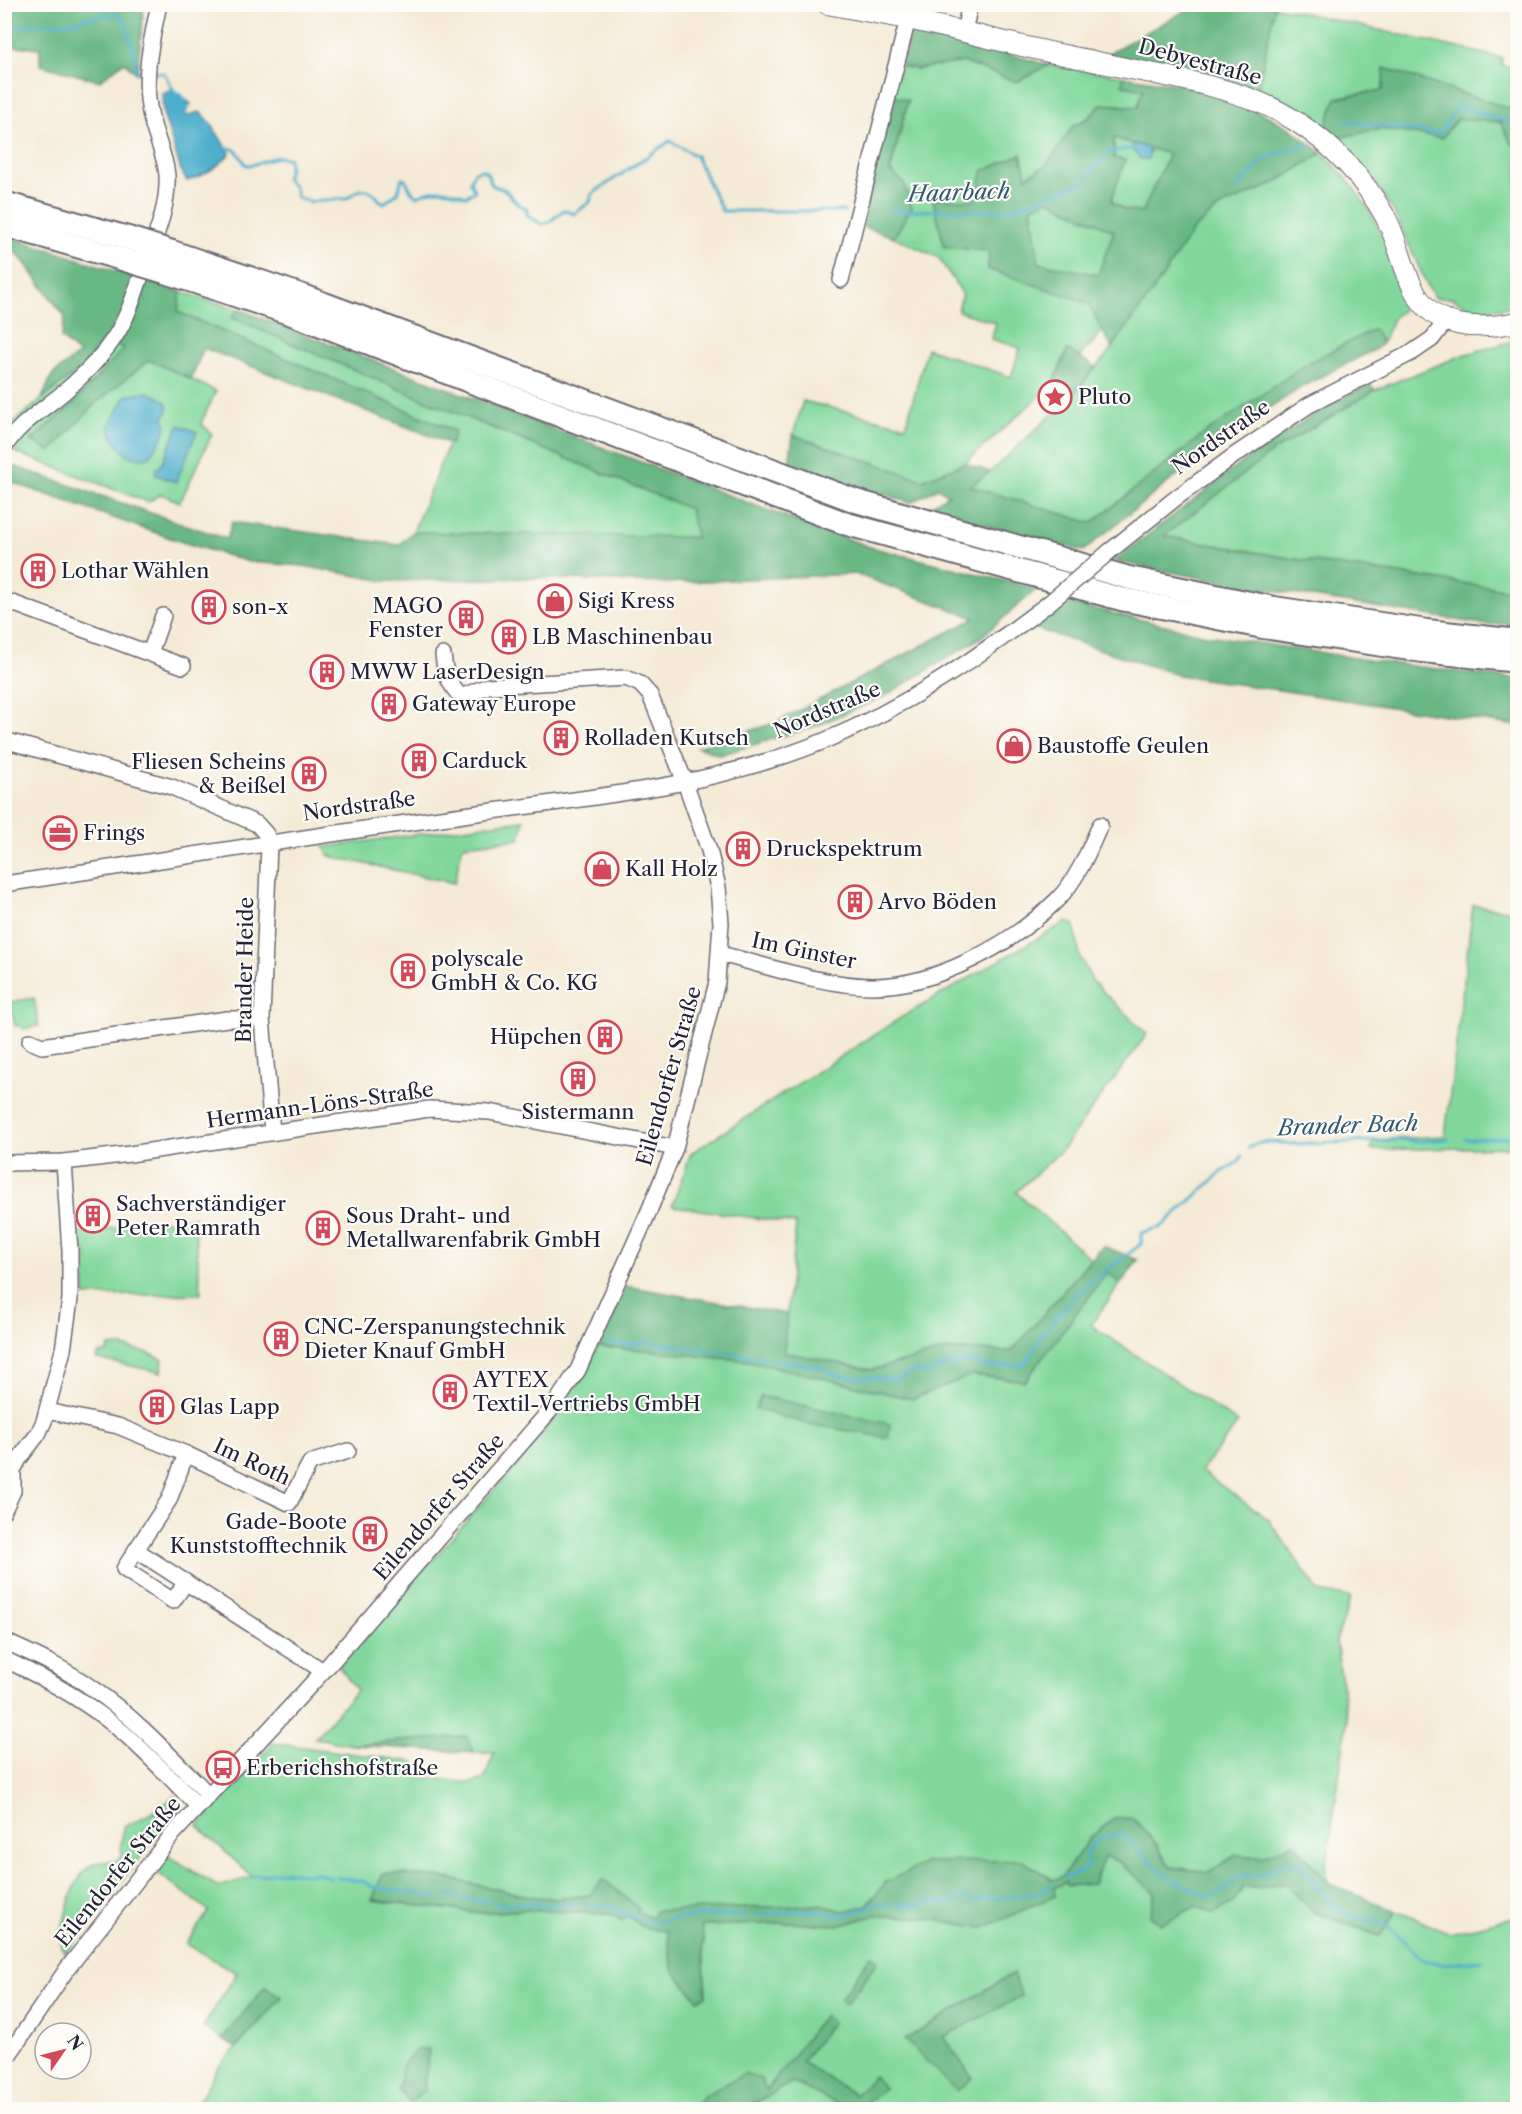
<svg xmlns="http://www.w3.org/2000/svg" width="1522" height="2114" font-family="'Libre Caslon Text',serif">
  <style>
    .green { fill: #82d89c; stroke: #527d6c; stroke-width: 1.5; fill-rule: evenodd }
    .forest { fill: #69b884; stroke: #466d60; stroke-width: 1.5; fill-rule: evenodd }
    .water { fill: #4dafcc; stroke: #386884; stroke-width: 1.5 }
    .lines { fill: none; stroke-linecap: round; stroke-linejoin: round }
    .stream { stroke: #4dafcc; stroke-width: 3 }
    .minor-casing { stroke: #6c6871; stroke-width: 18 }
    .major-casing { stroke: #6c6871; stroke-width: 22 }
    .highway-casing { stroke: #6c6871; stroke-width: 26 }
    .minor { stroke: #fff; stroke-width: 15 }
    .major { stroke: #fff; stroke-width: 20 }
    .highway { stroke: #fff; stroke-width: 22 }
    .minor-bridge-casing { stroke: #6c6871; stroke-width: 18; stroke-linecap: butt }
    .highway-bridge-casing { stroke: #6c6871; stroke-width: 26; stroke-linecap: butt }
    .minor-bridge { stroke: #fff; stroke-width: 15 }
    .highway-bridge { stroke: #fff; stroke-width: 22 }
    .labels { text-anchor: middle; stroke-width: 4.5; stroke-linejoin: round; paint-order: stroke }
    .street-label { font-size: 21px; fill: #22223b; stroke: #fdfcf7 }
    .poi-label { font-size: 21px; fill: #22223b; stroke: #fdfcf7; text-anchor: start }
    .water-label { font-size: 22px; font-style: italic; fill: #335a75; stroke: #fdfcf7 }
  </style>
  <rect width="100%" height="100%" fill="#fdfcf7"/>
  <filter id="ink" filterUnits="userSpaceOnUse"><feTurbulence type="fractalNoise" baseFrequency=".0167" numOctaves="2"/><feDisplacementMap in="SourceGraphic" scale="12" xChannelSelector="R" yChannelSelector="G"/><feConvolveMatrix kernelMatrix="1 2 1 2 8 2 1 2 1" color-interpolation-filters="sRGB"/></filter>
  <filter id="wash" filterUnits="userSpaceOnUse"><feTurbulence type="fractalNoise" baseFrequency=".008" numOctaves="4" result="noise"/><feDisplacementMap in="SourceGraphic" scale="24" xChannelSelector="R" yChannelSelector="G"/><feGaussianBlur stdDeviation="1.35" result="paint"/><feColorMatrix in="noise" values="0 0 0 0 0 0 0 0 0 0 0 0 0 0 0 0 0 1.4 0 .05"/><feComposite in="paint" operator="in"/></filter>
  <g filter="url(#wash)">
    <rect width="100%" height="100%" fill="#f4ead5"/>
    <g class="green">
      <polygon points="1274,6 1502,58 1501,65 1517,68 1517,111 1384,68 1383,90 1336,98 1325,129 1303,113 1258,89"/>
      <polygon points="963,62 1017,82 1049,65 1123,76 1143,89 1138,107 1102,104 1089,117 1073,126 1047,165 1025,177 1021,154 975,200 933,200 989,251 988,269 1088,303 1103,331 1079,357 1067,350 1053,384 965,463 923,480 793,435 803,401 906,426 927,348 1011,377 1020,348 991,339 996,323 958,311 962,293 939,258 894,237 912,207 890,172 908,101 891,95 901,66 917,69"/>
      <polygon points="1456,119 1500,122 1512,144 1517,144 1518,296 1513,297 1512,307 1475,310 1451,298 1436,298 1429,289 1394,212 1376,183 1336,138 1380,129 1442,138"/>
      <polygon points="1114,137 1134,144 1131,149 1150,152 1147,147 1169,154 1142,213 1123,209 1111,201 1125,161 1114,158"/>
      <path d="M1322 153C1360 188 1385 231 1399 280 1401 289 1405 299 1405 308L1394 317 1382 343 1374 330 1201 436 1092 523 969 486 990 472 1075 393 1112 348 1157 285 1193 230 1220 207 1275 183Z"/>
      <polygon points="1048,200 1114,231 1098,275 1038,263 1031,208"/>
      <polygon points="181,292 238,309 233,318 434,404 690,509 696,538 413,532 454,431 177,312"/>
      <polygon points="105,340 124,348 75,402 32,441 50,451 95,404 149,360 216,391 201,423 212,434 180,502 161,494 148,502 17,453 5,442 5,425 12,423 79,370"/>
      <polygon points="1517,340 1517,591 1294,559 1163,536 1275,450 1375,390 1463,355"/>
      <polygon points="524,820 520,839 463,845 454,883 329,856 324,847"/>
      <polygon points="1473,905 1517,912 1517,1147 1371,1150 1373,1140 1445,1136"/>
      <polygon points="1066,922 1074,924 1080,957 1093,982 1147,1034 1061,1151 1016,1192 1091,1259 1012,1351 947,1350 872,1370 783,1352 796,1224 672,1206 691,1153 902,1017"/>
      <polygon points="34,998 39,1026 24,1029 19,1025 15,1026 10,1002"/>
      <polygon points="194,1217 201,1294 85,1296 86,1251 78,1244 76,1233"/>
      <path d="M1107 1273 1121 1283 1091 1325 1238 1423 1201 1471 1268 1519 1319 1592 1351 1597 1336 1641 1347 1721 1326 1869 1328 1883 1293 1842C1269 1856 1264 1859 1236 1855L1209 1872 1170 1867 1157 1845 1133 1818 1113 1819 1089 1839 1063 1876 1053 1880 1021 1860 886 1882 866 1906 843 1911 820 1905 651 1918 635 1912 639 1909 590 1895 557 1899 527 1896 442 1877 383 1873 372 1900 482 1913 524 1910 609 1914 622 1920 627 1916 647 1929 667 1930 673 1970 706 1996 702 1926 788 1923 842 1925 875 1915 924 1918 1054 1888 1105 1856 1119 1862 1155 1893 1150 1916 1161 1924 1196 1906 1234 1902 1243 1887 1259 1888 1285 1883 1314 1912 1380 1936 1396 1911 1450 1933 1517 1917V2109H858L884 2088 874 2076 855 2095 801 2062 832 2022 766 2091 705 2095 691 2109H194L217 2069 282 1997 265 1988 222 2039 203 2027 237 1973 186 1944 209 1911 155 1871 169 1856 218 1887 252 1877 198 1826 273 1743 414 1762 415 1776 471 1783 484 1779 494 1753H474L465 1736 353 1745 315 1738 357 1690 339 1667 541 1436 585 1374 598 1347 644 1350 749 1361 912 1399 972 1375 1025 1381ZM1013 1973 1021 1996 943 2037 905 2040Z"/>
      <polygon points="119,1346 149,1353 163,1360 161,1372 96,1359 97,1355 109,1351 108,1347"/>
      <path d="M175 1796 177 1805 175 1812 66 1953 61 1947C61 1926 72 1875 93 1864 101 1861 109 1862 117 1861L122 1855 121 1844 124 1827 152 1813Z"/>
      <polygon points="792,2082 848,2109 743,2110"/>
    </g>
    <g class="forest">
      <polygon points="5,4 144,5 137,74 124,62 99,81 40,65 40,48 8,46 5,48"/>
      <polygon points="1196,5 1275,5 1258,89 1107,54"/>
      <polygon points="912,28 1049,65 1017,82 963,62 917,69 901,66"/>
      <polygon points="1384,68 1517,111 1517,144 1512,144 1500,122 1457,119 1442,138 1380,129 1336,138 1325,129 1336,98 1383,90"/>
      <path d="M1123 76 1205 89 1268 116 1291 129 1322 153 1275 183 1220 207 1193 230 1157 285 1112 348 1088 303 988 269 989 251 944 247 933 199 975 200 983 171 1021 154 1026 177 1047 165 1073 126 1089 118 1102 104 1138 107 1143 89 1122 85ZM1114 138 1169 154 1142 213 1123 209 1111 201 1125 160 1114 158ZM1048 200 1114 231 1098 275 1039 263 1031 208Z"/>
      <polygon points="891,95 908,100 890,171 904,183 912,207 894,237 858,225"/>
      <polygon points="4,235 181,292 178,312 455,431 451,444 204,348 191,379 149,360 95,404 50,452 32,440 75,402 124,348 105,340 79,370 42,398 52,375 79,354 61,338 65,317 18,254 5,250"/>
      <polygon points="238,309 759,507 870,547 1037,589 979,639 883,697 816,726 720,755 697,747 775,723 975,618 856,574 665,583 539,578 385,581 303,566 249,562 182,542 5,480 5,463 227,539 232,522 399,545 413,532 696,537 690,509 434,404 232,318"/>
      <polygon points="1374,329 1382,343 1376,349 1305,385 1221,440 1083,551 924,510 948,495 938,488 910,503 789,463 793,435 923,480 965,463 990,472 970,486 1092,523 1201,436 1308,363"/>
      <polygon points="1068,350 1095,367 1075,393 1053,384"/>
      <polygon points="1369,384 1375,390 1275,450 1164,536 1294,559 1517,591 1517,622 1488,625 1244,586 1114,561 1244,461 1319,411"/>
      <polygon points="1065,602 1207,635 1381,662 1517,679 1517,726 1178,675 1031,627"/>
      <polygon points="1103,1246 1138,1260 1121,1283 1107,1273 1025,1381 972,1375 912,1399 749,1361 644,1350 598,1347 626,1286 787,1314 784,1352 872,1370 947,1350 1012,1351"/>
      <polygon points="761,1396 890,1424 888,1438 808,1424 755,1409"/>
      <polygon points="466,1736 474,1753 353,1745"/>
      <path d="M1133 1818 1157 1845 1170 1867 1209 1872 1236 1855C1264 1859 1269 1856 1293 1842L1328 1883 1396 1911 1380 1936 1314 1912 1284 1883 1259 1888 1243 1887 1234 1902 1213 1914 1196 1906 1161 1924 1150 1916 1155 1893 1119 1862 1105 1856 1093 1884 1067 1886 1065 1882 1054 1888 1055 1896 983 1928 924 1918 875 1915 842 1925 788 1923 702 1926 706 1996 698 2000 673 1970 667 1931 647 1929 628 1916 622 1920 609 1914 524 1910 482 1913 372 1900 383 1873 442 1877 527 1896 557 1899 590 1895 603 1879 640 1909 636 1912 651 1917 656 1911 821 1905 843 1911 866 1906 886 1882 927 1862 1021 1860 1053 1880 1063 1876 1089 1839 1113 1819Z"/>
      <polygon points="871,1955 878,1961 846,2004 840,1999"/>
      <polygon points="1013,1973 1022,1996 943,2037 973,2078 957,2091 905,2040"/>
      <polygon points="265,1987 282,1997 236,2048 222,2039"/>
      <polygon points="824,2015 832,2022 802,2062 855,2095 874,2076 884,2088 858,2109 848,2109 792,2082 743,2109 691,2109 705,2095 744,2074 761,2079 766,2091"/>
      <polygon points="417,2049 429,2049 424,2090 411,2103 398,2090 403,2064"/>
    </g>
    <g class="water">
      <path d="M173 89 191 104 184 114 186 116 199 112C212 119 220 141 230 153 220 166 202 177 187 181L182 174 163 113 162 93Z"/>
      <polygon points="1134,144 1147,147 1150,152 1148,159 1141,159 1131,149"/>
      <path d="M148 392C163 398 174 402 164 418 171 432 156 446 149 457 127 463 114 445 109 426L126 396Z"/>
      <polygon points="179,425 197,432 176,482 156,475 156,469 161,466"/>
    </g>
    <g class="lines">
      <g class="stream">
        <polyline points="4,28 79,21 85,17 96,18 104,13 112,16 118,14 125,22 134,52 135,69 138,72 143,72"/>
        <polyline points="153,72 164,73 174,91 181,95 186,101"/>
        <polyline points="183,118 189,105"/>
        <polyline points="1345,121 1440,134 1457,106 1518,125"/>
        <path d="M222 148C240 148 237 153 246 165 262 166 274 152 289 159V169L286 178 294 187 297 197C313 207 329 197 346 199 354 193 363 185 373 193 378 197 378 201 384 203L398 193 402 178 405 179 412 192 417 196C436 187 447 189 466 196L475 191 470 182C473 174 474 170 483 170L487 173 492 185 505 190 517 203 527 209V215L541 224 548 223 564 210 574 214 590 202 592 194 670 141 696 156 722 211H844"/>
        <polyline points="1236,189 1267,157 1310,144"/>
        <polyline points="892,211 1010,210 1084,182 1109,152 1135,148"/>
        <path d="M1465 1139C1483 1140 1499 1136 1518 1138"/>
        <path d="M1249 1148C1257 1140 1277 1142 1288 1144L1411 1140 1414 1142 1448 1139"/>
        <polyline points="1052,1323 1075,1295 1141,1244 1141,1233 1161,1227 1222,1172 1238,1162 1242,1156"/>
        <polyline points="607,1342 627,1345 647,1342 768,1358"/>
        <path d="M773 1360 820 1367 831 1374 859 1378 877 1377 896 1380 912 1372 919 1371 927 1374 936 1368 968 1362 975 1361 984 1367 1022 1365C1038 1352 1035 1339 1048 1327"/>
        <polyline points="253,1876 286,1871 303,1874 318,1873 331,1878"/>
        <polyline points="337,1878 363,1881 372,1887 436,1896"/>
        <path d="M1065 1878 1088 1868C1088 1863 1086 1857 1087 1852 1091 1839 1111 1834 1123 1835L1168 1878 1210 1897 1218 1895 1242 1875 1258 1876 1265 1874 1280 1865 1290 1863 1296 1864 1303 1868 1333 1907 1354 1917 1379 1922 1390 1928 1423 1960 1443 1964 1482 1961"/>
        <path d="M447 1895 457 1896 461 1899 487 1901 507 1905 533 1902C545 1910 561 1903 575 1903"/>
        <path d="M898 1904 920 1905 933 1900 950 1904C960 1896 966 1896 977 1902L983 1898 1000 1899 1005 1897 1037 1894 1052 1885"/>
        <polyline points="583,1905 609,1906 621,1913 652,1923 684,1917 690,1919 698,1915 746,1916"/>
        <polyline points="755,1915 810,1910 841,1915 852,1913 875,1904 891,1904"/>
      </g>
    </g>
  </g>
  <g filter="url(#ink)">
    <g class="lines">
      <g class="minor-casing">
        <g id="minor">
          <polyline points="964,32 970,4"/>
          <polyline points="841,280 908,19"/>
          <path d="M4 448C18 424 43 410 64 392 84 375 102 357 116 335 128 316 134 296 141 276 152 244 169 210 167 175 165 154 155 137 151 117 142 79 151 42 159 4"/>
          <polyline points="1110,551 1176,498 1235,455 1309,405 1413,352 1432,339 1446,321"/>
          <polyline points="4,600 183,666"/>
          <polyline points="150,653 163,616"/>
          <polyline points="4,740 172,787 257,824 266,834 269,844 262,1019 272,1131"/>
          <path d="M4 884C157 861 310 836 463 815 584 798 710 788 824 741 908 706 977 658 1049 603"/>
          <path d="M720 954C769 966 820 985 871 986 935 987 1012 944 1057 900 1077 880 1089 851 1100 825"/>
          <polyline points="30,1041 42,1046 227,1019 262,1019"/>
          <polyline points="4,1163 64,1162 130,1154 429,1109 489,1112 675,1148"/>
          <polyline points="47,1411 118,1426 186,1454 289,1503 310,1463 348,1451"/>
          <polyline points="186,1454 169,1500 136,1550 323,1671"/>
          <polyline points="4,1510 13,1491 13,1470 19,1459 38,1434 44,1421 63,1350 70,1299 70,1251 64,1162"/>
          <polyline points="136,1550 124,1569 173,1601 186,1582"/>
          <path d="M4 1641C35 1655 66 1669 93 1689 136 1718 172 1758 208 1794"/>
          <path d="M4 1659C47 1679 90 1703 126 1735 151 1757 174 1782 198 1806"/>
          <path d="M4 2062 67 1969 173 1834 328 1666 553 1407 578 1370 649 1211 675 1148 717 982 721 923 718 887 709 850 685 782 650 695 640 684 626 678 488 686 461 697C448 683 445 674 443 655"/>
        </g>
      </g>
      <g class="major-casing">
        <path id="major" d="M827 4C854 9 881 14 907 19 956 29 1005 43 1054 53 1089 60 1125 68 1161 75 1208 85 1256 95 1297 122 1334 146 1365 180 1386 218 1398 241 1402 267 1414 290 1435 331 1479 330 1518 322"/>
      </g>
      <g class="highway-casing">
        <g id="highway">
          <polyline points="4,203 128,238"/>
          <polyline points="4,225 122,259"/>
          <polyline points="172,252 300,295 856,501 1129,578 1274,608 1427,631 1518,641"/>
          <polyline points="165,272 295,315 847,524 1121,599 1263,627 1423,651 1518,661"/>
        </g>
      </g>
      <use href="#minor" class="minor"/>
      <use href="#major" class="major"/>
      <use href="#highway" class="highway"/>
      <g class="minor-bridge-casing">
        <polyline id="minor-bridge" points="1049,603 1110,551"/>
      </g>
      <g class="highway-bridge-casing">
        <g id="highway-bridge">
          <polyline points="128,238 172,252"/>
          <polyline points="122,259 165,272"/>
        </g>
      </g>
      <use href="#minor-bridge" class="minor-bridge"/>
      <use href="#highway-bridge" class="highway-bridge"/>
    </g>
  </g>
  <defs>
    <g id="sight-ring" transform="scale(1.725)"><circle r="9.5" fill="#fdfcf7" stroke="#d1495b" stroke-width="1.5"/><path d="M0-6L1.8-2.2L6-1.7L2.9 1.2L3.7 5.4L0 3.3L-3.7 5.4L-2.9 1.2L-6-1.7L-1.8-2.2Z" fill="#d1495b"/></g>
    <g id="building-ring" transform="scale(1.725)"><circle r="9.5" fill="#fdfcf7" stroke="#d1495b" stroke-width="1.5"/><path d="M-4-6H4V6H1V3H-1V6H-4ZM-2.5-4.3h1.7v1.8h-1.7ZM.8-4.3h1.7v1.8H.8ZM-2.5-1h1.7V.8h-1.7ZM.8-1h1.7V.8H.8Z" fill="#d1495b"/></g>
    <g id="shop-ring" transform="scale(1.725)"><circle r="9.5" fill="#fdfcf7" stroke="#d1495b" stroke-width="1.5"/><path d="M-5-2.5h2.3a2.7 3.5 0 0 1 5.4 0H5L5.5 6h-11ZM-1.5-2.5h3a1.5 2.3 0 0 0-3 0Z" fill="#d1495b"/></g>
    <g id="office-ring" transform="scale(1.725)"><circle r="9.5" fill="#fdfcf7" stroke="#d1495b" stroke-width="1.5"/><path d="M-6-3h4V-5.5h4V-3h4V5H-6ZM-1-4.5V-3h2v-1.5ZM-6 0V1H6V0Z" fill="#d1495b"/></g>
    <g id="bus-ring" transform="scale(1.725)"><circle r="9.5" fill="#fdfcf7" stroke="#d1495b" stroke-width="1.5"/><path d="M-5-6H5V4H4V6H2V4H-2V6H-4V4H-5ZM-3.5-4V0h7V-4ZM-3.5 1.2v1.5H-2V1.2ZM2 1.2v1.5H3.5V1.2Z" fill="#d1495b"/></g>
  </defs>
  <g fill-rule="evenodd">
    <use href="#sight-ring" x="1055" y="397"/>
    <use href="#building-ring" x="38" y="571"/>
    <use href="#shop-ring" x="555" y="601"/>
    <use href="#building-ring" x="209" y="607"/>
    <use href="#building-ring" x="466" y="618"/>
    <use href="#building-ring" x="509" y="637"/>
    <use href="#building-ring" x="327" y="672"/>
    <use href="#building-ring" x="389" y="704"/>
    <use href="#building-ring" x="561" y="738"/>
    <use href="#shop-ring" x="1014" y="746"/>
    <use href="#building-ring" x="419" y="761"/>
    <use href="#building-ring" x="309" y="774"/>
    <use href="#office-ring" x="60" y="833"/>
    <use href="#building-ring" x="743" y="849"/>
    <use href="#shop-ring" x="602" y="869"/>
    <use href="#building-ring" x="855" y="902"/>
    <use href="#building-ring" x="408" y="971"/>
    <use href="#building-ring" x="605" y="1037"/>
    <use href="#building-ring" x="578" y="1079"/>
    <use href="#building-ring" x="93" y="1216"/>
    <use href="#building-ring" x="323" y="1228"/>
    <use href="#building-ring" x="281" y="1339"/>
    <use href="#building-ring" x="450" y="1392"/>
    <use href="#building-ring" x="157" y="1407"/>
    <use href="#building-ring" x="370" y="1534"/>
    <use href="#bus-ring" x="223" y="1768"/>
  </g>
  <g class="labels">
    <g class="street-label">
      <text transform="translate(1200 62) rotate(15)" y="7">Debyestraße</text>
      <text transform="translate(1221 437) rotate(-35)" y="7">Nordstraße</text>
      <text transform="translate(827 710) rotate(-23)" y="7">Nordstraße</text>
      <text transform="translate(359 806) rotate(-8)" y="7">Nordstraße</text>
      <text transform="translate(804 951) rotate(12)" y="7">Im Ginster</text>
      <text transform="translate(245 970) rotate(-89)" y="7">Brander Heide</text>
      <text transform="translate(669 1076) rotate(-74)" y="7">Eilendorfer Straße</text>
      <text transform="translate(320 1105) rotate(-8)" y="7">Hermann-Löns-Straße</text>
      <text transform="translate(252 1462) rotate(25)" y="7">Im Roth</text>
      <text transform="translate(439 1507) rotate(-49)" y="7">Eilendorfer Straße</text>
      <text transform="translate(118 1872) rotate(-51)" y="7">Eilendorfer Straße</text>
    </g>
    <g class="poi-label">
      <text x="1078" y="404">Pluto</text>
      <text x="61" y="578">Lothar Wählen</text>
      <text x="578" y="608">Sigi Kress</text>
      <text x="443" y="613" text-anchor="end">MAGO<tspan x="443" dy="24">Fenster</tspan></text>
      <text x="232" y="614">son-x</text>
      <text x="532" y="644">LB Maschinenbau</text>
      <text x="350" y="679">MWW LaserDesign</text>
      <text x="412" y="711">Gateway Europe</text>
      <text x="584" y="745">Rolladen Kutsch</text>
      <text x="1037" y="753">Baustoffe Geulen</text>
      <text x="442" y="768">Carduck</text>
      <text x="286" y="769" text-anchor="end">Fliesen Scheins<tspan x="286" dy="24">&amp; Beißel</tspan></text>
      <text x="83" y="840">Frings</text>
      <text x="766" y="856">Druckspektrum</text>
      <text x="625" y="876">Kall Holz</text>
      <text x="878" y="909">Arvo Böden</text>
      <text x="431" y="966">polyscale<tspan x="431" dy="24">GmbH &amp; Co. KG</tspan></text>
      <text x="582" y="1044" text-anchor="end">Hüpchen</text>
      <text x="578" y="1119" text-anchor="middle">Sistermann</text>
      <text x="116" y="1211">Sachverständiger<tspan x="116" dy="24">Peter Ramrath</tspan></text>
      <text x="346" y="1223">Sous Draht- und<tspan x="346" dy="24">Metallwarenfabrik GmbH</tspan></text>
      <text x="304" y="1334">CNC-Zerspanungstechnik<tspan x="304" dy="24">Dieter Knauf GmbH</tspan></text>
      <text x="473" y="1387">AYTEX<tspan x="473" dy="24">Textil-Vertriebs GmbH</tspan></text>
      <text x="180" y="1414">Glas Lapp</text>
      <text x="347" y="1529" text-anchor="end">Gade-Boote<tspan x="347" dy="24">Kunststofftechnik</tspan></text>
      <text x="246" y="1775">Erberichshofstraße</text>
    </g>
    <g class="water-label">
      <text transform="translate(959 192) rotate(-2)" y="8">Haarbach</text>
      <text transform="translate(1348 1125) rotate(-2)" y="8">Brander Bach</text>
    </g>
  </g>
  <rect width="1522" height="2114" fill="none" stroke="#fdfcf7" stroke-width="24"/>
  <g transform="translate(63 2051) rotate(55)"><circle r="28" fill="#fdfcf7" stroke="#a5a5ac" stroke-width="1.5"/>
  <path d="M0-4.5L10 22L0 15L-10 22Z" fill="#d1495b"/>
  <text y="-9" font-size="16" font-weight="bold" text-anchor="middle" fill="#22223b">N</text>
  </g>
</svg>
